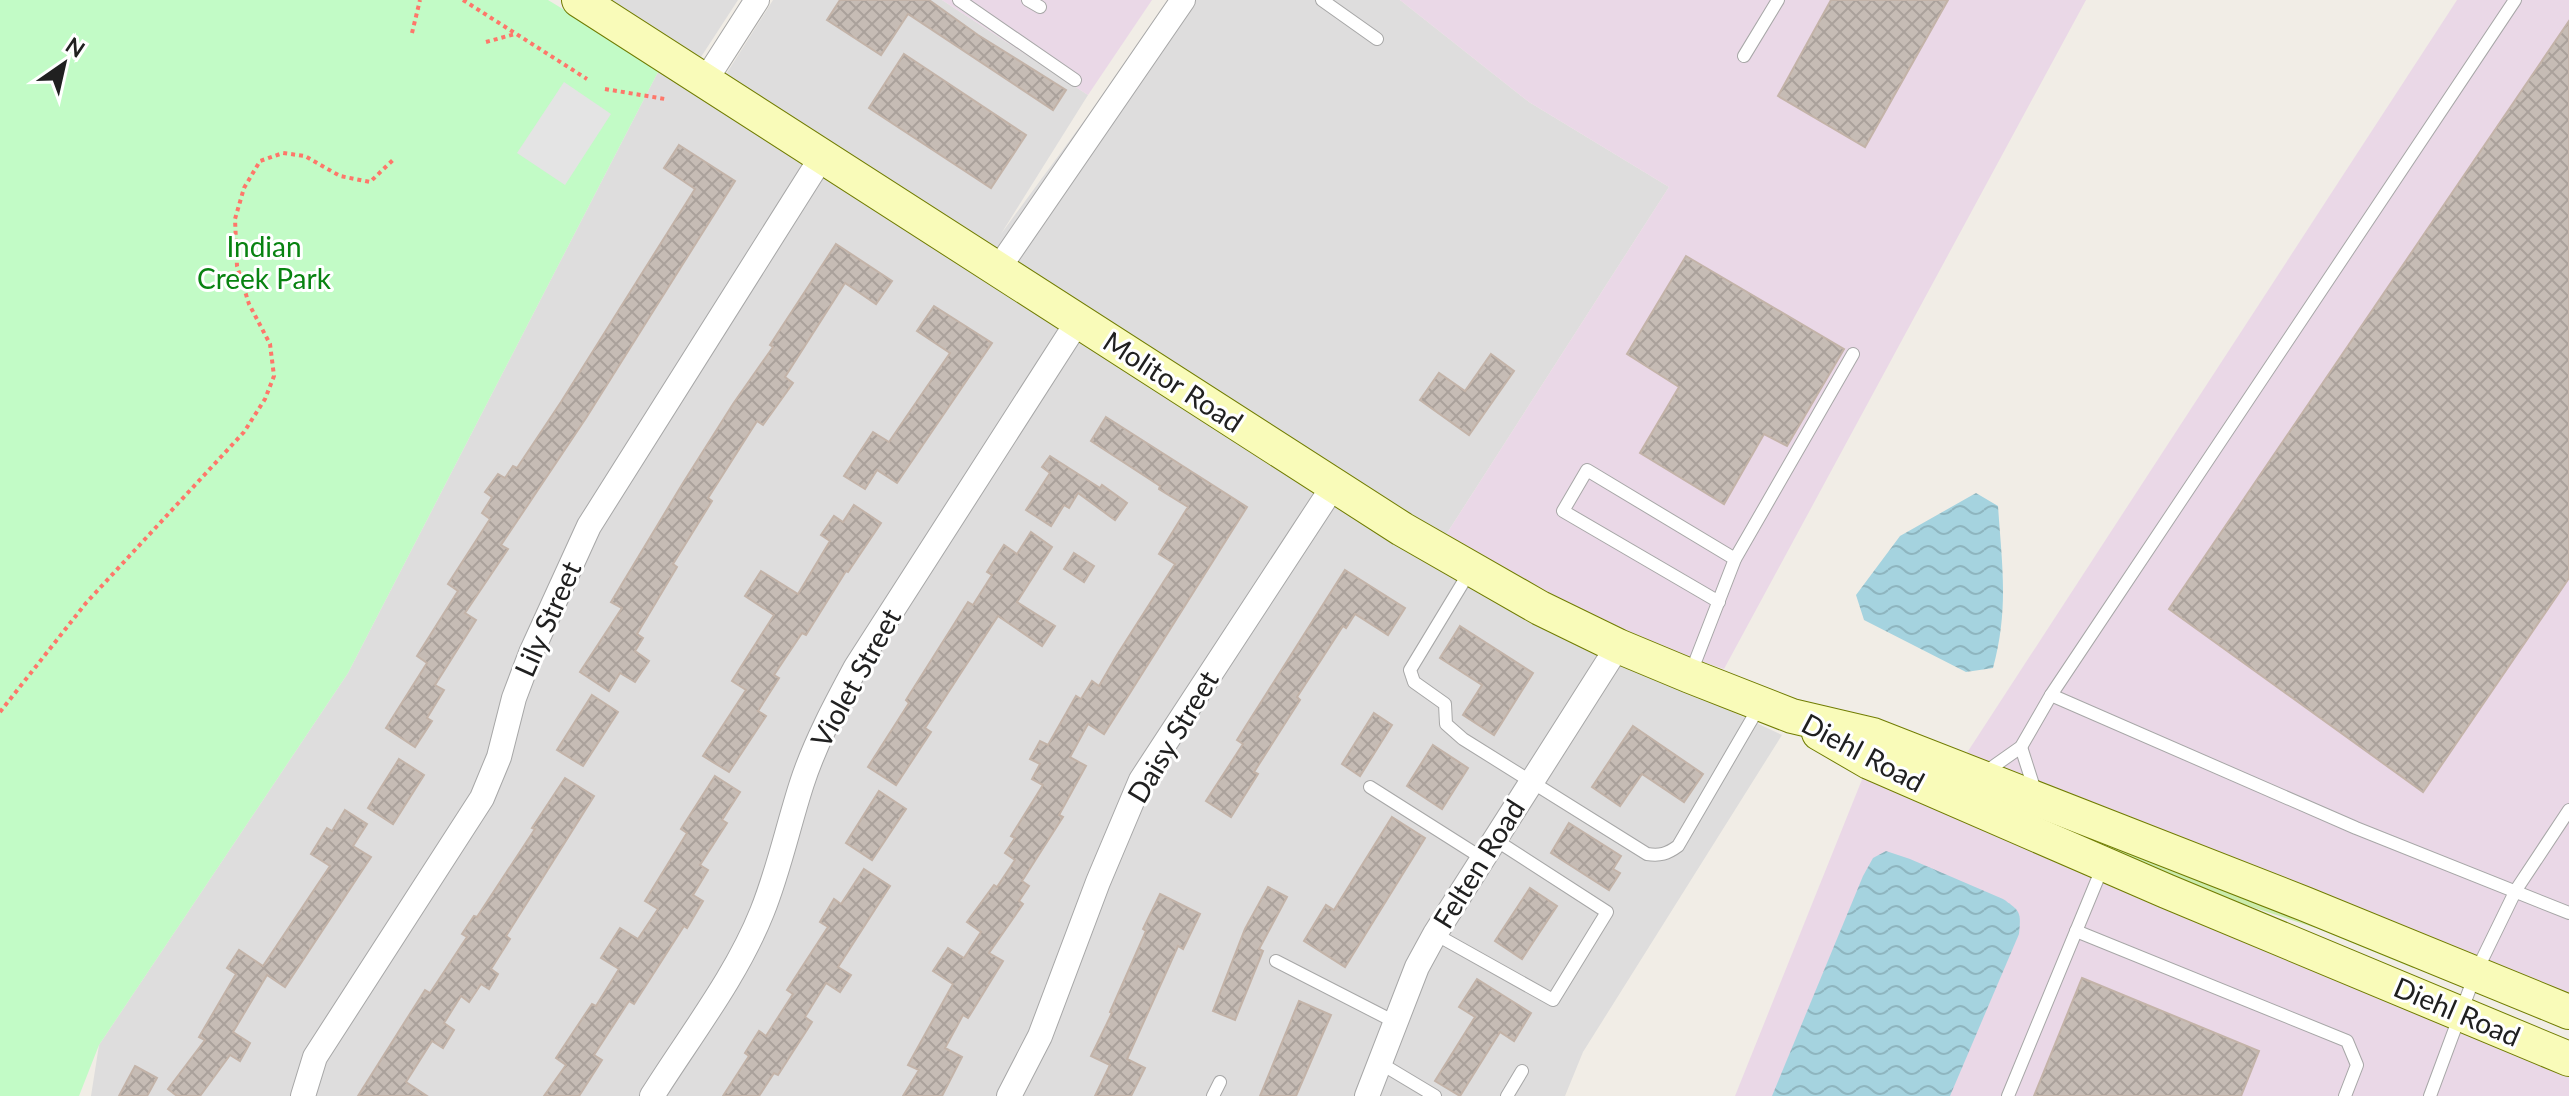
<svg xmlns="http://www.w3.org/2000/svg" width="2569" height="1096" font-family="Lato,sans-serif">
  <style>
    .residential { fill: #dedddd }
    .industrial { fill: #ead8e7 }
    .grass { fill: #cbecab }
    .park { fill: #c2fbc6 }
    .parking { fill: #e4e4e4 }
    .water { fill: url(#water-waves) }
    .building { fill: url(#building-cross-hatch); stroke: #c3b3a8; stroke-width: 2 }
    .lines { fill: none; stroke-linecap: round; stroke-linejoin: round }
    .lane-casing { stroke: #a7a7a7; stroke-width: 14 }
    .street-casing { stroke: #a7a7a7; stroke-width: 26 }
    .secondary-casing { stroke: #707c02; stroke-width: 36 }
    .path { stroke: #fe776a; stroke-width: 4; stroke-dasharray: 4 4; stroke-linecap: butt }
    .lane { stroke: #fff; stroke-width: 12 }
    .street { stroke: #fff; stroke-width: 24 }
    .secondary { stroke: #f9fbb9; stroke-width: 34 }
    .labels { text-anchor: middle; stroke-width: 6; stroke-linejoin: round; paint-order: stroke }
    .park-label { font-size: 28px; fill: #088311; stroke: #fff }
    .street-label { font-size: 28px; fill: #202020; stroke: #fff }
  </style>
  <defs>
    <pattern id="water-waves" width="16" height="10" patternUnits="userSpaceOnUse" patternTransform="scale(2)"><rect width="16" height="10" fill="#a5d3df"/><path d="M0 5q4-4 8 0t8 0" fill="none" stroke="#8eb5bf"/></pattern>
    <pattern id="building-cross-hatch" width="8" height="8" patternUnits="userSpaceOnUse" patternTransform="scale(2)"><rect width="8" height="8" fill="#c6bcb5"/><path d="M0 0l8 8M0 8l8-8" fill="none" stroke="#aaa19b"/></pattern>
  </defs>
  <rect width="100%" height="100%" fill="#f1ede6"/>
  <g class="residential">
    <polygon points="609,0 738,0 699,60"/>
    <polygon points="773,0 942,0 1088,95 1001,234 1173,0 1400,0 1529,102 1669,187 1442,541 1562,633 1782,735 1583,1052 1565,1096 91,1096 99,1045 348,673 660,68 723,79"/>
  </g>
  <g class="industrial">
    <polygon points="942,0 1152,0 1088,95"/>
    <polygon points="1400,0 2086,0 1724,669 1609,631 1442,541 1669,187 1529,102"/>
    <polygon points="2457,0 2569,0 2569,1000 1961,762"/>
    <polygon points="1865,772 2569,1072 2569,1096 1735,1096"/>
  </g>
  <polygon class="grass" points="1876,749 2417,967 2413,968 2316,928 2175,882"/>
  <polygon class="park" points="0,0 548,0 660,68 348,673 99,1045 79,1096 0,1096"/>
  <polygon class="parking" points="564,82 611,114 565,185 517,153"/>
  <g class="water">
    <path d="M1976 493 1998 506C2002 565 2009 609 1993 668L1966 672 1864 620 1856 595 1900 536Z"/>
    <path d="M1886 851 1910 859 2003 899C2021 911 2021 913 2019 934L1950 1096H1772L1863 876 1873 858Z"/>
  </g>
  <g class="building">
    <polygon points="840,0 929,0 978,35 1066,90 1053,110 908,14 881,55 827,20"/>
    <polygon points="1831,0 1948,0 1865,147 1778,96"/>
    <polygon points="2569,21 2569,578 2423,792 2169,609"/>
    <polygon points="904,54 1026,135 991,188 869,108"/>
    <polygon points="679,145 735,181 586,418 501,545 508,549 465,613 476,620 435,685 444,690 427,718 432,721 415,747 386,728 427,663 417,656 458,591 448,584 490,519 482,513 492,497 485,492 498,474 505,478 513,466 517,468 561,402 695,189 664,168"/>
    <polygon points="836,244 892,281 876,304 845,283 785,377 793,383 763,425 757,421 708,498 712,501 673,564 677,567 637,634 643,638 635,651 649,661 635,682 620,673 609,691 580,672 622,608 611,602 683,483 733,404 773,347 770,345"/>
    <polygon points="1686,256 1844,349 1787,446 1764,434 1724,504 1640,453 1679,387 1627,354"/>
    <polygon points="934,306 992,343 897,483 877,470 865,489 844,476 873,432 889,442 950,353 917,331"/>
    <polygon points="1491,354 1514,371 1469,435 1420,400 1439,373 1465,391"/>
    <polygon points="1106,417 1247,507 1104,734 1088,724 1070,757 1086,766 1059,815 1063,817 1022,881 1029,886 1019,901 1023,904 989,953 1003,961 968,1018 963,1015 945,1048 962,1057 942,1096 903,1096 919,1070 908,1065 953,984 933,971 948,948 964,958 981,932 967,922 994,885 997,887 1015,860 1005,853 1015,838 1011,836 1043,785 1032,779 1040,764 1030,759 1040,741 1048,745 1076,696 1081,699 1092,681 1099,686 1117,655 1175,564 1159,554 1188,507 1159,489 1160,486 1091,441"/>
    <polygon points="1050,456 1100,488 1102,485 1127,503 1115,520 1078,493 1069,508 1064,505 1051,526 1026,510 1050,473 1042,467"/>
    <polygon points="854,505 881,523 848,572 846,571 806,635 802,633 774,675 779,678 758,711 766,716 729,772 703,756 746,690 732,681 774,615 745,596 761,571 798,594 830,541 821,535 834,516 843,522"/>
    <polygon points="1031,532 1052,547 1017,602 1055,626 1042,646 998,616 925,728 931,732 896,785 868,767 909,703 906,700 968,602 973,605 992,575 987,572 1004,545 1017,554"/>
    <polygon points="1074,553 1094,566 1084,582 1064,569"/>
    <polygon points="1345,570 1405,608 1388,635 1355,614 1346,628 1343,626 1297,697 1300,700 1254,772 1258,774 1231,817 1206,801 1243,744 1237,740"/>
    <polygon points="1460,626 1533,673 1494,735 1463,715 1482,685 1440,658"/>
    <polygon points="592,695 618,712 583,766 557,750"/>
    <polygon points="1374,713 1392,725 1360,776 1342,764"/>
    <polygon points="1633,726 1703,774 1684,802 1642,774 1620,806 1592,787"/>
    <polygon points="1433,745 1468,768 1442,809 1407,786"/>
    <polygon points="399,759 424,775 393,824 368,808"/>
    <polygon points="715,776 740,792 722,820 727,823 700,865 708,870 693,895 703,901 687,928 684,926 634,1004 629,1001 594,1055 602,1060 579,1096 544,1096 566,1065 556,1058 592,1004 596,1006 619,969 601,958 620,928 638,939 658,909 645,901 687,833 681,829"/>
    <polygon points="565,778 594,796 506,936 510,939 491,969 498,974 489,989 481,984 469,1002 461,996 444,1023 454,1030 443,1048 432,1041 406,1082 427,1096 358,1096 425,990 430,993 467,937 462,934 474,916 477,917 535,829 532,828"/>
    <polygon points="879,791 906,809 872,860 846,843"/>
    <polygon points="345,810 367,824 353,846 371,857 285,987 267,975 233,1032 250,1043 240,1061 230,1055 200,1096 177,1096 168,1089 205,1040 199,1037 236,974 227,968 239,950 263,966 330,866 311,854 327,828 332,831"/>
    <polygon points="1392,817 1425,838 1345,967 1304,941 1326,905 1334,910"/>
    <polygon points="1569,823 1621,856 1613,869 1620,873 1609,890 1551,853"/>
    <polygon points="864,869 890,886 838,967 851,975 840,992 826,983 805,1017 812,1022 778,1075 774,1073 759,1096 723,1096 749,1056 745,1053 759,1031 766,1036 793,994 787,990 828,927 820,922 834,899 841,904"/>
    <polygon points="1268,887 1287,897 1259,949 1263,951 1235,1020 1213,1011 1245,929"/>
    <polygon points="1530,888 1557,906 1522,959 1495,941"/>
    <polygon points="1160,894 1200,914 1183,949 1178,946 1127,1059 1145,1068 1131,1096 1095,1096 1110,1065 1091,1056 1112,1013 1110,1012 1146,931 1143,929"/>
    <polygon points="2082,978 2259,1051 2241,1096 2034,1096"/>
    <polygon points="1477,979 1531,1013 1514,1041 1500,1032 1460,1096 1435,1081 1475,1017 1459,1007"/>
    <polygon points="1299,1001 1331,1015 1296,1096 1260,1096"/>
    <polygon points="135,1066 157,1078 147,1096 119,1096"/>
  </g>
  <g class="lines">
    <g class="lane-casing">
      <g id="lane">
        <polyline points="959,0 1075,80"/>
        <polyline points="1028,0 1040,7"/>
        <polyline points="1322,0 1377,39"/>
        <polyline points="1744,56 1778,0"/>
        <path d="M1470 571 1410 670 1414 682 1445 704 1446 724 1463 739 1647 854C1660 856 1667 854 1678 846L1759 707"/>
        <polyline points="1719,602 1563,511 1587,470 1735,559"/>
        <polyline points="1690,675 1735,559 1853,354"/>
        <polyline points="2051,695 2356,828 2569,913"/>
        <polyline points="2021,747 2036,794"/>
        <polyline points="1984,773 2021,747 2051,695 2515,0"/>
        <polyline points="1370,787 1482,858"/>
        <polyline points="2076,931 2347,1041 2357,1065 2345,1096"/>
        <polyline points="1435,934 1553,1000 1607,912 1494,839"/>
        <polyline points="1276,961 1395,1022"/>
        <polyline points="1380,1063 1435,1096"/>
        <polyline points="1213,1096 1220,1082"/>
        <polyline points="1507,1096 1522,1071"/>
        <polyline points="2008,1096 2103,866"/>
        <polyline points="2430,1096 2476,972 2516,890 2569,810"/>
      </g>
    </g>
    <g class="street-casing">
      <g id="street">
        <polyline points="705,81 757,0"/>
        <polyline points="998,269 1183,0"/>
        <polyline points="303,1096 315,1057 482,798 499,757 514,698 531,653 589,526 823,155"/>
        <path d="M652 1096C689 1037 736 977 762 912 779 870 788 826 802 783 815 743 836 704 856 667L1078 321"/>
        <polyline points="1009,1096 1040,1036 1098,882 1141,780 1334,485"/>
        <polyline points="1367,1096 1417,967 1435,934 1618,646"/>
      </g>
    </g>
    <g class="secondary-casing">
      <g id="secondary">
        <polyline points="579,0 1402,529 1540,608 1618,646 1690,676 1792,716 1873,735 2305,904 2569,1012"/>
        <polyline points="1819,733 1869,762 2166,891 2569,1059"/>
      </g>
    </g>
    <g class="path">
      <polyline points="463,0 587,79"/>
      <polyline points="412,33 420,0"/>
      <polyline points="486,42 515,34"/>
      <polyline points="605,89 665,99"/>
      <polyline points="0,712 86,603 244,432 265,399 274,376 270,344 249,304 237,266 235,219 244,188 260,161 283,153 305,156 340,176 370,182 395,158"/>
    </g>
    <use href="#lane" class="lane"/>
    <use href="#street" class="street"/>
    <use href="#secondary" class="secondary"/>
  </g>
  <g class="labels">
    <g class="park-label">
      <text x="264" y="257">Indian<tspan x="264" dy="32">Creek Park</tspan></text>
    </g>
    <g class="street-label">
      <text transform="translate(1173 382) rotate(33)" y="10">Molitor Road</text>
      <text transform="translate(548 619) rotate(-66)" y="10">Lily Street</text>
      <text transform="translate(856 678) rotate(-61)" y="10">Violet Street</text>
      <text transform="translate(1173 737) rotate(-59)" y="10">Daisy Street</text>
      <text transform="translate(1863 753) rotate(28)" y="10">Diehl Road</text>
      <text transform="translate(1479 864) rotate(-58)" y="10">Felten Road</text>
      <text transform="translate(2457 1012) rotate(23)" y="10">Diehl Road</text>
    </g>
  </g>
  <g transform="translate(64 64) rotate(34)" stroke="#ffffff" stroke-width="6" paint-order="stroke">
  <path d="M0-6L14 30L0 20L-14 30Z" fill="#202020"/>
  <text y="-12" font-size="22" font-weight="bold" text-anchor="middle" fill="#202020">N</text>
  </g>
</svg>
